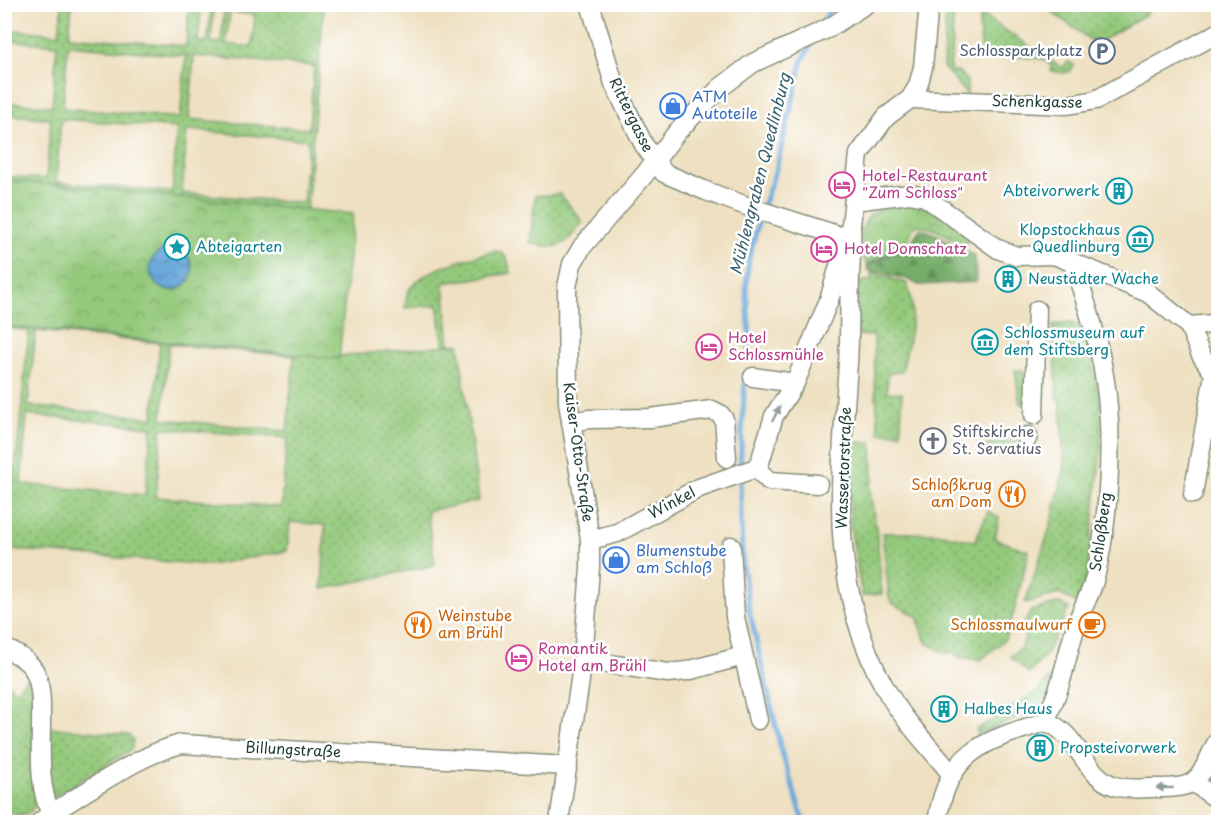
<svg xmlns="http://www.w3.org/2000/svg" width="1223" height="827" font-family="'Playpen Sans',sans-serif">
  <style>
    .grass { fill: url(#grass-dots); stroke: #5a8358; stroke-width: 1.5; fill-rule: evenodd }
    .forest { fill: url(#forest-firs); stroke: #4b7550; stroke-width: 1.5 }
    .park { fill: url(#park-crowns); stroke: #5a8358; stroke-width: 1.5 }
    .water { fill: url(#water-waves); stroke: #447288; stroke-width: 1.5 }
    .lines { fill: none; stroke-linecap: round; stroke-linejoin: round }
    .stream { stroke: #69a8dc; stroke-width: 5 }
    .minor-casing { stroke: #868e7a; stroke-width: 21 }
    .minor { stroke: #fff; stroke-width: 18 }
    .oneway { fill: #8f9e9a }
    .labels { text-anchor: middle; stroke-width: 5; stroke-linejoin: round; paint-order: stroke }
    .service-label { font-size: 15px; fill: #4e5e75; stroke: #fff; text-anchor: end }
    .shop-label { font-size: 15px; fill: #366cbe; stroke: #fff; text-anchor: start }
    .street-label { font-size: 15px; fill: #1f3d34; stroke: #fff }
    .hotel-label { font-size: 15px; fill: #b23c85; stroke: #fff; text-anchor: start }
    .culture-label { font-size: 15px; fill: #0d838f; stroke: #fff; text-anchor: start }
    .worship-label { font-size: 15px; fill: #5b616d; stroke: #fff; text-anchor: start }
    .food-label { font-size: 15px; fill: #c56008; stroke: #fff; text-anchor: end }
    .water-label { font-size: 16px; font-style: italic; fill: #39626f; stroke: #fff }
  </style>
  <defs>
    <pattern id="grass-dots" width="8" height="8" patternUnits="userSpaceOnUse" patternTransform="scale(1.5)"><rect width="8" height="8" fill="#94c97b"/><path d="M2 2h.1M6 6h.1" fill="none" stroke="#78a466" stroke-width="1.8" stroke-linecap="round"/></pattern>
    <pattern id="forest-firs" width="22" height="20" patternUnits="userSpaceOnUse" patternTransform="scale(1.5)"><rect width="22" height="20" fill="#77ad6b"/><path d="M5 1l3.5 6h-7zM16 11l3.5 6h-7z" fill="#618e59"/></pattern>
    <pattern id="park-crowns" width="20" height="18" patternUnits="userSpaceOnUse" patternTransform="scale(1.5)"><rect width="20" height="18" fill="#94c97b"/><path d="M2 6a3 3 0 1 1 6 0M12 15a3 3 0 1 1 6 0" fill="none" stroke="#78a466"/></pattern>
    <pattern id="water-waves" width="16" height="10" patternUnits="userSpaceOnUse" patternTransform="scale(1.5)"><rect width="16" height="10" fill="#69a8dc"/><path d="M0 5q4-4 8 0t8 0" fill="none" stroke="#568ab3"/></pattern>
  </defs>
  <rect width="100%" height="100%" fill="#fff"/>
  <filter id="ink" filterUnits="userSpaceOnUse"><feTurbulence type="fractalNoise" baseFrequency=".0167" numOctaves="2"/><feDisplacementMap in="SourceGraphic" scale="12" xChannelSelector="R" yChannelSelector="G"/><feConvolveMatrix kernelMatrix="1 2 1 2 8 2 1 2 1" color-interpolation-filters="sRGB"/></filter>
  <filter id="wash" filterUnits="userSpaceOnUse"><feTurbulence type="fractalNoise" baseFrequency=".008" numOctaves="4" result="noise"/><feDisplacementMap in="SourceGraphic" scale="24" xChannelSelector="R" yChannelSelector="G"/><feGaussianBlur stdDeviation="1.35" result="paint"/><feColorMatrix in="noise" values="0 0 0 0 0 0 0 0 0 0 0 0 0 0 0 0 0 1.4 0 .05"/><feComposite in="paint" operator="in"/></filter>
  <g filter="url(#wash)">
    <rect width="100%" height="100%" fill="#eee0c0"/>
    <g class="grass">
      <path d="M265 4 324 5 307 210 5 180V176L46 179 51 119 5 114 4 102 52 106 57 45 5 40V29L59 34 62 5H72L69 36 186 46 189 5 264 7ZM201 9 211 10 207 42 198 41ZM214 10 224 11 221 43 211 42ZM230 12 255 15 252 47 226 44ZM68 45 186 56 180 118 63 108ZM194 56 314 66 309 129 189 119ZM61 119 177 128 172 192 56 182ZM187 130 308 140 303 203 182 193Z"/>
      <polygon points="946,5 954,5 950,71 960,73 967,81 967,95 943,67"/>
      <polygon points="1042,5 1138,5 1148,13 1096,44"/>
      <polygon points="981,14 1062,68 1068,62 1074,65 1070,71 1064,73 1051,71 1052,67 1043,59 982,53 979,28"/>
      <path d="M560 194 583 222C562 247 563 251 530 243L535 196Z"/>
      <path d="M494 251C506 251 509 263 511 273L444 283 450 344 443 343 438 305 405 308C406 302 406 295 409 290 422 269 472 257 494 251Z"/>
      <path d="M871 273 906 283C920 310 907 344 902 372L888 373 887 392 902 393 901 433H879L875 384 874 336 857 335 858 282 871 281Z"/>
      <polygon points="1072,323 1085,330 1100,398 1101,451 1087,578 1077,603 1059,594 1025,603 1051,524 1064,469 1061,403 1057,396 1053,325"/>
      <path d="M4 326 339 358 340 356 459 344 479 501 427 511 435 565 322 589 325 525 290 522 287 551 210 565 5 549V481H14L29 331 5 328ZM36 331 160 343 153 418 28 406ZM169 344 294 356 287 431 162 419ZM27 415 152 427 145 495 21 484ZM162 428 287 438 281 507 156 497Z"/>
      <polygon points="1015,370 1023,370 1026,404 1020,404"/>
      <polygon points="852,442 872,442 873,482 869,483 877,535 882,594 862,596 850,524"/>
      <polygon points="988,511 999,518 995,539 1029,551 1014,612 1005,639 981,660 960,657 950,651 948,654 926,643 917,616 892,603 889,598 882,533 937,533 975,541"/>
      <polygon points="1059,603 1069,608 1046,654 1029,674 1010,656 1022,647 1027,629 1022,627 1031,611"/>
      <polygon points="1056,671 1042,708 978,734 976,729 993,720 1000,712 1023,701 1039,689"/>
      <path d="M27 677 35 697 37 798C34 816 19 819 5 810L4 680 16 691Z"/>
      <polygon points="46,727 129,735 133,740 132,749 52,798"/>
    </g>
    <polygon class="forest" points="920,229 933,233 975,256 976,282 919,285 907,279 868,270 867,266 909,245"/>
    <g class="park">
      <polygon points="4,180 353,214 339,359 5,326"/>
      <polygon points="894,201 922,203 970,236 965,245 934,229 918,225 914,227 905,245 867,264 865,261 860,231 869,216"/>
      <polygon points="1019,440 1012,451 1003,457 993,454 985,444"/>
    </g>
    <circle class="water" cx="171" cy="269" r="21"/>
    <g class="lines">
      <g class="stream">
        <polyline points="820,27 833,4"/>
        <polyline points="748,358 750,336 746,287 749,258 762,209 776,169 803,59 812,43"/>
        <polyline points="740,469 745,377"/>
        <polyline points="740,478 742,557 749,609 782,754 804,822"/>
      </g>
    </g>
  </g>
  <g filter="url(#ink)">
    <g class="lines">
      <g class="minor-casing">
        <g id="minor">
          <polyline points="590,4 614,84 644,145 664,173 706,191 752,208 847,238"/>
          <polyline points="910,99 1068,105 1096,100 1218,33"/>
          <polyline points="854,201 909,194 925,197 998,249 1016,256 1054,255 1148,293 1189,326 1213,324 1218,327"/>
          <path d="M851 225C852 243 851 258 850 275 849 304 850 333 848 362 841 477 826 582 885 688 903 720 929 746 952 775"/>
          <polyline points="1189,326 1201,355 1214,374 1218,375"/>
          <polyline points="753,377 795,383"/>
          <polyline points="1034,415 1037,310"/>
          <polyline points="571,422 589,419 650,418 712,410 720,414 724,419 727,458"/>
          <polyline points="1027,439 1028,436"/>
          <polyline points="756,468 760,462 774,416 795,383 829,300 851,225 859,154 886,117 910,99 918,86 923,67 929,4"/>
          <polyline points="756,468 769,481 818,484"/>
          <polyline points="1193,494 1214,374"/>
          <polyline points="590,540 617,533 699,488 756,468"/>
          <polyline points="731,546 735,617 758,720"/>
          <path d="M4 648C16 653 27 659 34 670 42 685 41 704 41 721 41 749 38 789 51 813"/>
          <polyline points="583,660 668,673 687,671 743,656"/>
          <path d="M1045 722C1050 710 1056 697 1060 684 1066 664 1070 643 1077 623 1082 608 1090 595 1094 581 1109 526 1114 437 1105 381 1099 341 1086 302 1073 263"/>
          <path d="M1045 722C1077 730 1084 777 1115 786 1126 790 1141 788 1152 788 1202 789 1197 780 1218 740"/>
          <polyline points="1194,783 1218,800"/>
          <path d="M40 822C56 810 73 800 90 789 120 771 148 753 181 744L568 766"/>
          <polyline points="559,822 583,660 590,568 590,540 568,402 567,287 572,264 582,247 645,174 677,132 720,88 753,63 829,28 866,4"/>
          <path d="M937 822C948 751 983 741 1045 722"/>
        </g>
      </g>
      <use href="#minor" class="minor"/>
    </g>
    <defs><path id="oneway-solid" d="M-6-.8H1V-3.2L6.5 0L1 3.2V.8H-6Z" transform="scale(1.5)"/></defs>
    <g class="oneway">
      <use href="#oneway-solid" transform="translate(776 414) rotate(-63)"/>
      <use href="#oneway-solid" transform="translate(1165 788) rotate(179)"/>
    </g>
  </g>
  <defs>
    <g id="parking-ring" transform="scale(1.35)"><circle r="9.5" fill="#fff" stroke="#5c6f8a" stroke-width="1.5"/><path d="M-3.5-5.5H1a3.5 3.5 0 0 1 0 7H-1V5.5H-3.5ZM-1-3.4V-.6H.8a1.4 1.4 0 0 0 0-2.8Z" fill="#5c6f8a"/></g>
    <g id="shop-ring" transform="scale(1.35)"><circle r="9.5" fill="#fff" stroke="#3f7fe0" stroke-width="1.5"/><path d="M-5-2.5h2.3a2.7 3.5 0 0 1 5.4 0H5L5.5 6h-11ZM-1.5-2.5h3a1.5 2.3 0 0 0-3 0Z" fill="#3f7fe0"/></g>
    <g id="hotel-ring" transform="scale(1.35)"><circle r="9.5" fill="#fff" stroke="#d1479c" stroke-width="1.5"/><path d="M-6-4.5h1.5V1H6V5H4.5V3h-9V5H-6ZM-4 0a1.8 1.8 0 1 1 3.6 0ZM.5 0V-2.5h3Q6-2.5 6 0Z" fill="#d1479c"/></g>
    <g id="building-ring" transform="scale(1.35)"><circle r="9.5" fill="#fff" stroke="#0f9aa8" stroke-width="1.5"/><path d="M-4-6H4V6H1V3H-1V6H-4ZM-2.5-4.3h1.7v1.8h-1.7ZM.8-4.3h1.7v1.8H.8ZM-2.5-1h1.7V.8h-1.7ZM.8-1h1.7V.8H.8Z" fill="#0f9aa8"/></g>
    <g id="museum-ring" transform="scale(1.35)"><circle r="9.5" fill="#fff" stroke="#0f9aa8" stroke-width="1.5"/><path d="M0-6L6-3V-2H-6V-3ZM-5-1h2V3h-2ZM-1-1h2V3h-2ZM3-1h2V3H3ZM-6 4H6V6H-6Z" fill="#0f9aa8"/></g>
    <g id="sight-ring" transform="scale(1.35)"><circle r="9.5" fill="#fff" stroke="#0f9aa8" stroke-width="1.5"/><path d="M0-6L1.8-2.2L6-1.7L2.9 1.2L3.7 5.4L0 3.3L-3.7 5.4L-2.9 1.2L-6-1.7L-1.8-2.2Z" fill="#0f9aa8"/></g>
    <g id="church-ring" transform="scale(1.35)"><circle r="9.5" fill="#fff" stroke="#6b7280" stroke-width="1.5"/><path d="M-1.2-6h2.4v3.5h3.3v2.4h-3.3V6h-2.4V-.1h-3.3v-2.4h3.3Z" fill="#6b7280"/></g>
    <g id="restaurant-ring" transform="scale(1.35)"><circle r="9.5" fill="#fff" stroke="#e8710a" stroke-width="1.5"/><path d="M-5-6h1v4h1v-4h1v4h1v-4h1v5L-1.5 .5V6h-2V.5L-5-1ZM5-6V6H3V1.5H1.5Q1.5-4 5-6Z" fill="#e8710a"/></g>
    <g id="cafe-ring" transform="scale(1.35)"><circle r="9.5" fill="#fff" stroke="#e8710a" stroke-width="1.5"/><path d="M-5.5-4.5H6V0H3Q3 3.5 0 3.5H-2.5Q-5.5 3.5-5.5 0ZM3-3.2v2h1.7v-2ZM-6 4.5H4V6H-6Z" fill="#e8710a"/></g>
  </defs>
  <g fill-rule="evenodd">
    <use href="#parking-ring" x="1102" y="51"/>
    <use href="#shop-ring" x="673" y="106"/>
    <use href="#hotel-ring" x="842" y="185"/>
    <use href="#building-ring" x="1119" y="191"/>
    <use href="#museum-ring" x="1140" y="239"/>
    <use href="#sight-ring" x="177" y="247"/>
    <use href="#hotel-ring" x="824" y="249"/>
    <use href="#building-ring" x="1008" y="279"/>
    <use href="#museum-ring" x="985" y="342"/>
    <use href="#hotel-ring" x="709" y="347"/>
    <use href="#church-ring" x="933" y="441"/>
    <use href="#restaurant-ring" x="1012" y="494"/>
    <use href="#shop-ring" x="616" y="560"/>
    <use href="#restaurant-ring" x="418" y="625"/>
    <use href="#cafe-ring" x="1092" y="625"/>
    <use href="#hotel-ring" x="519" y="658"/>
    <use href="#building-ring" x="944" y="709"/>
    <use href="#building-ring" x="1040" y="748"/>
  </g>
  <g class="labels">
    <g class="service-label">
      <text x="1082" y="56">Schlossparkplatz</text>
    </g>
    <g class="shop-label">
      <text x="692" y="102">ATM<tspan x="692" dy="17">Autoteile</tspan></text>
      <text x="636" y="556">Blumenstube<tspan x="636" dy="17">am Schloß</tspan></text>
    </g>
    <g class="street-label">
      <text transform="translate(1037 102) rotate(1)" y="5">Schenkgasse</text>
      <text transform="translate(631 115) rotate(64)" y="5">Rittergasse</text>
      <text transform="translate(578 452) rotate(82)" y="5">Kaiser-Otto-Straße</text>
      <text transform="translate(844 468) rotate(-88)" y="5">Wassertorstraße</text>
      <text transform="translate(672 503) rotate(-28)" y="5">Winkel</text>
      <text transform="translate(1101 532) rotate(-82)" y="5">Schloßberg</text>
      <text transform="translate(293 750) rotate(3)" y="5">Billungstraße</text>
    </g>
    <g class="hotel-label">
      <text x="862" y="181">Hotel-Restaurant<tspan x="862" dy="17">"Zum Schloss"</tspan></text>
      <text x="844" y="254">Hotel Domschatz</text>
      <text x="728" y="343">Hotel<tspan x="728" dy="17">Schlossmühle</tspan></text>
      <text x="538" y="654">Romantik<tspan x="538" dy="17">Hotel am Brühl</tspan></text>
    </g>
    <g class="culture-label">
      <text x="1100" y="196" text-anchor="end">Abteivorwerk</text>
      <text x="1120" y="235" text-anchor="end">Klopstockhaus<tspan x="1120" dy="17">Quedlinburg</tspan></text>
      <text x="196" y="252">Abteigarten</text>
      <text x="1028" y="284">Neustädter Wache</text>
      <text x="1004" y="338">Schlossmuseum auf<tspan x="1004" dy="17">dem Stiftsberg</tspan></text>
      <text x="964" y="714">Halbes Haus</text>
      <text x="1060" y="753">Propsteivorwerk</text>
    </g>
    <g class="worship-label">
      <text x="952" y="437">Stiftskirche<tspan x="952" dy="17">St. Servatius</tspan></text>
    </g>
    <g class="food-label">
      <text x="992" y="490">Schloßkrug<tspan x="992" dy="17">am Dom</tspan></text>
      <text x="438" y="621" text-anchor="start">Weinstube<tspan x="438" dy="17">am Brühl</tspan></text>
      <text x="1072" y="630">Schlossmaulwurf</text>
    </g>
    <g class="water-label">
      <text transform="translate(760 174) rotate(-76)" y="6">Mühlengraben Quedlinburg</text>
    </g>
  </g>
  <rect width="1223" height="827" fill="none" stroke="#fff" stroke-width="24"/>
</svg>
